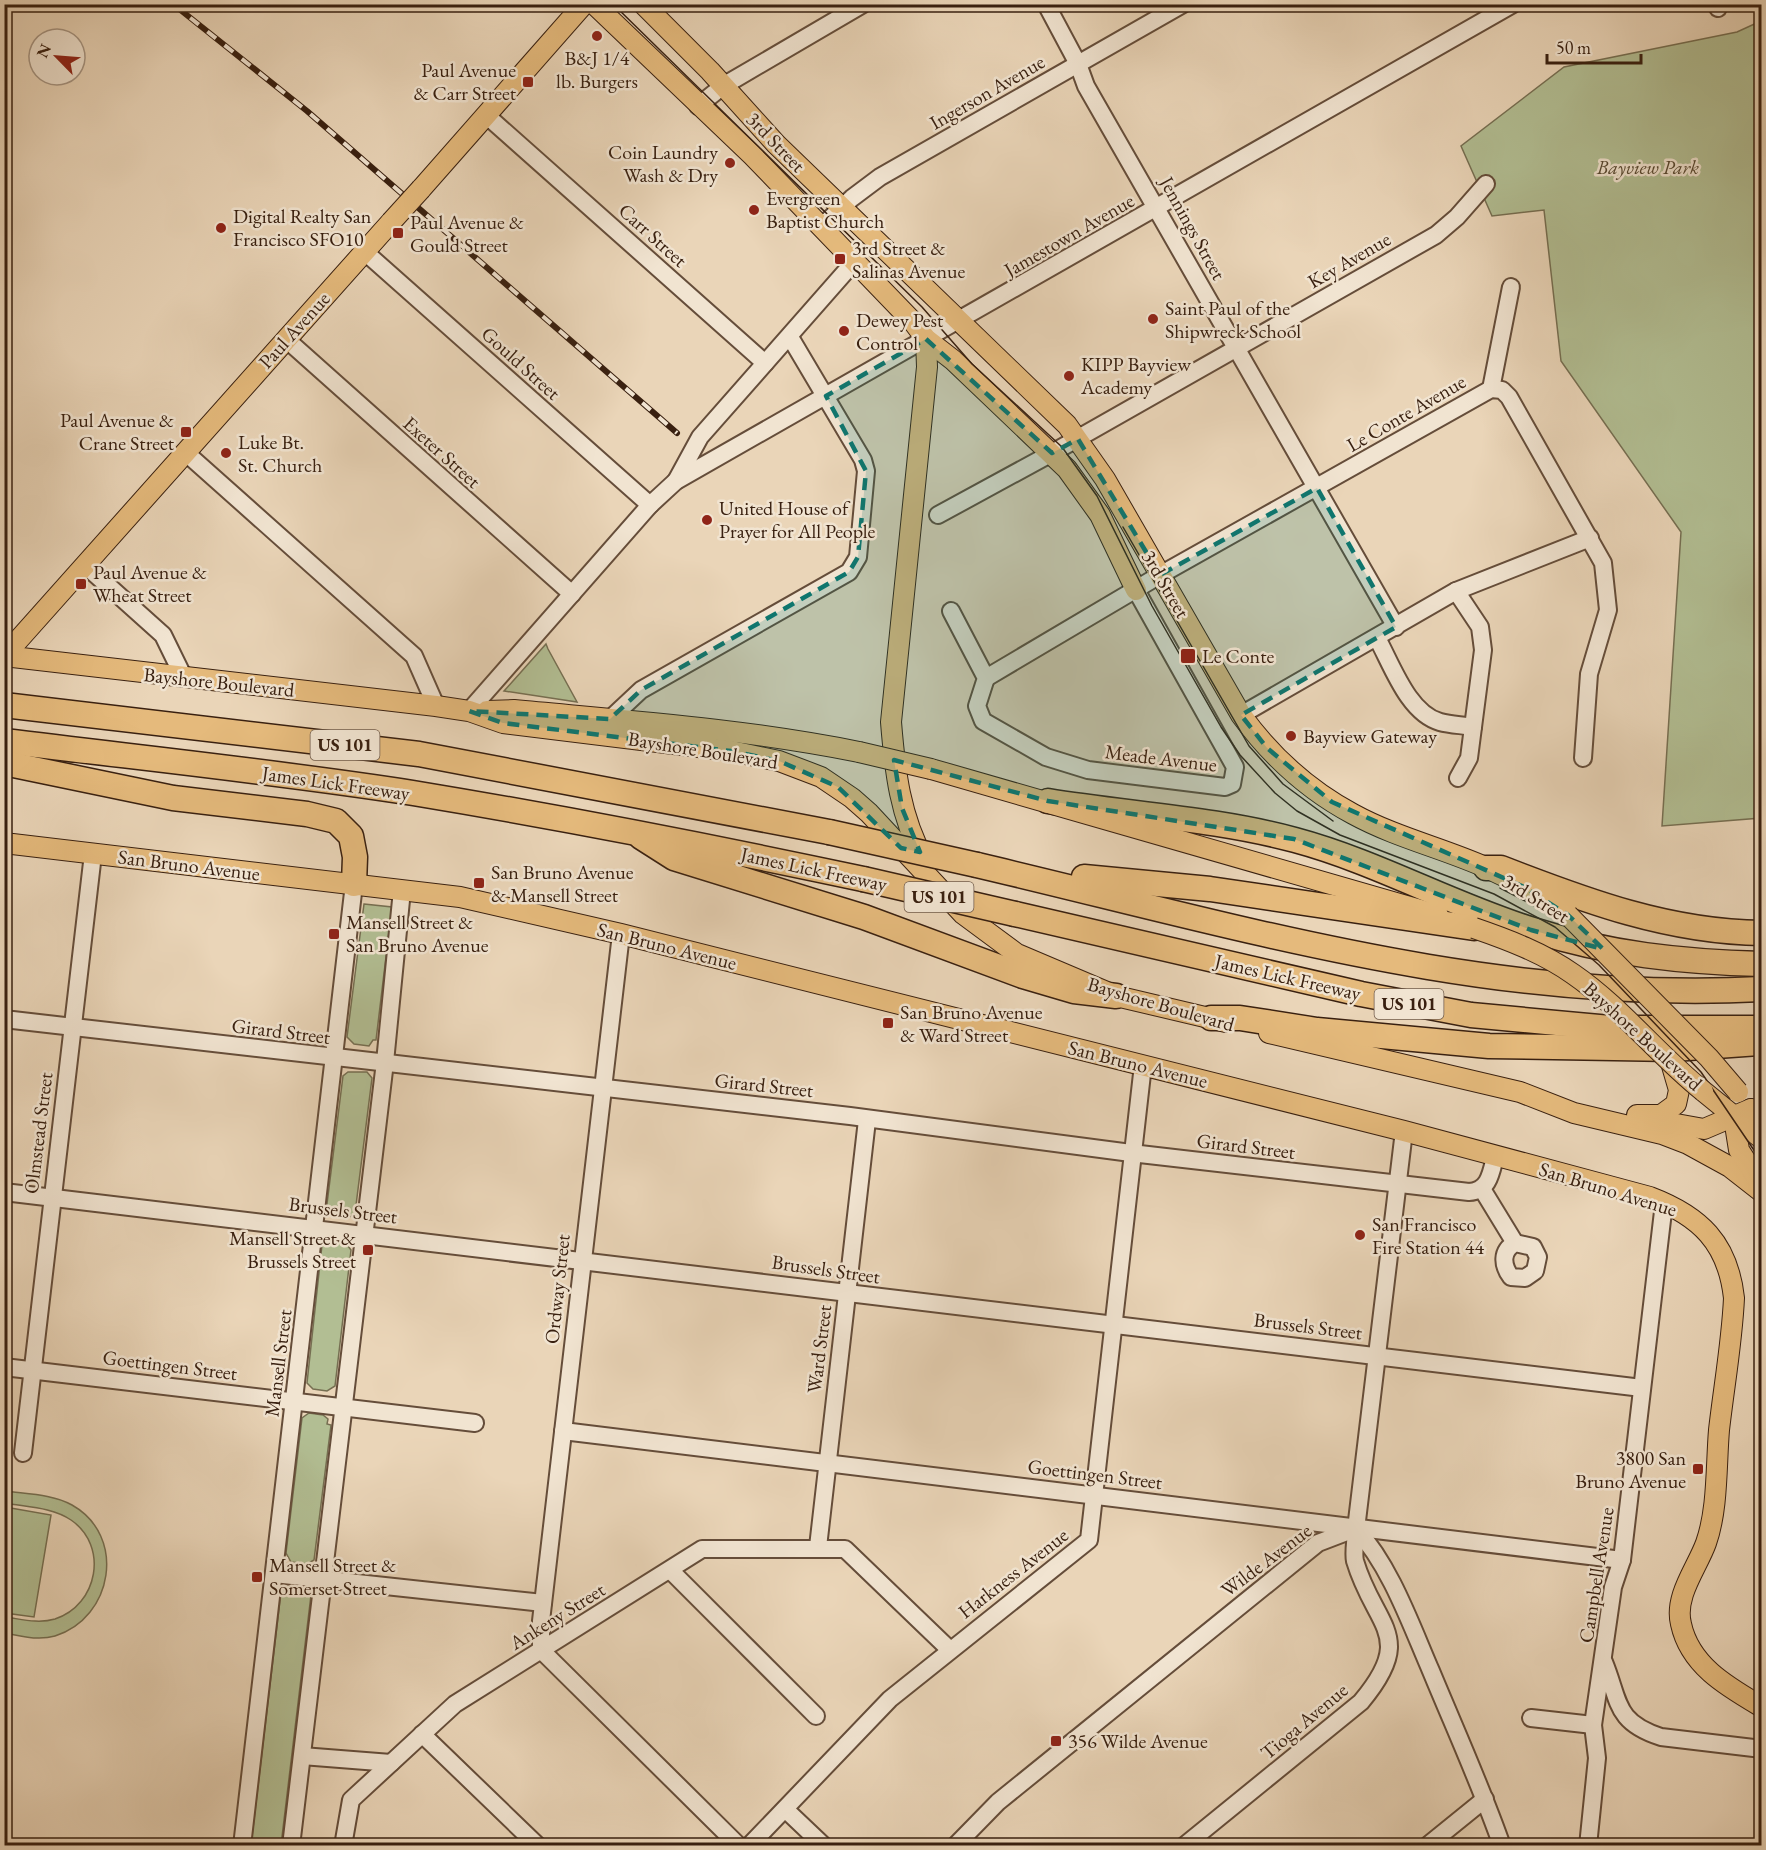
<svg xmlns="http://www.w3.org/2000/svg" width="1766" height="1850" font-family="'EB Garamond',serif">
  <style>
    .green { fill: #b2be93; stroke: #766f52; stroke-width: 1.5 }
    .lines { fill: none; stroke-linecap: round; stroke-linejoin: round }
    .minor-casing { stroke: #654d3a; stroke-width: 20 }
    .major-casing { stroke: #392010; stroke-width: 22 }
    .highway-casing { stroke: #392010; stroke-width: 27 }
    .minor { stroke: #f1e4d1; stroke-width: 16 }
    .major { stroke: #e5ba7c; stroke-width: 20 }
    .highway { stroke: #e5ba7c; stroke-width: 24 }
    .tram { stroke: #392010; stroke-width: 1.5 }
    .rail-casing { stroke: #392010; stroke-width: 6 }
    .rail { stroke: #f1e4d1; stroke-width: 4; stroke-dasharray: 11; stroke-linecap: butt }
    .major-bridge-casing { stroke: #392010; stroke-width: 22; stroke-linecap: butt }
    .highway-bridge-casing { stroke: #392010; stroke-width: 27; stroke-linecap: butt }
    .major-bridge { stroke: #e5ba7c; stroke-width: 20 }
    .highway-bridge { stroke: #e5ba7c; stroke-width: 24 }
    .marked { fill: #0f766e; fill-opacity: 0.2; stroke: #0f766e; stroke-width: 4.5; stroke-dasharray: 12 8; stroke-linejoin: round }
    .poi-dot { fill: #8f2418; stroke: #f1e4d1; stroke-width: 2 }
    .labels { text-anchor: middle; stroke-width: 5; stroke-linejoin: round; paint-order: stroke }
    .shield { fill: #f1e4d1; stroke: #705b4a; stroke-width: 1.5 }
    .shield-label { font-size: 18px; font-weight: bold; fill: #392010 }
    .poi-label { font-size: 20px; fill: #392010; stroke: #f1e4d1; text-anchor: start }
    .street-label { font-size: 20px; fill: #392010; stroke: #f1e4d1 }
    .park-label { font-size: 20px; font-style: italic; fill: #574831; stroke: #f1e4d1 }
  </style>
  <rect width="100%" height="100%" fill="#ead5b8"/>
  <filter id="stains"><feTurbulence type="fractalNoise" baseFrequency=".00333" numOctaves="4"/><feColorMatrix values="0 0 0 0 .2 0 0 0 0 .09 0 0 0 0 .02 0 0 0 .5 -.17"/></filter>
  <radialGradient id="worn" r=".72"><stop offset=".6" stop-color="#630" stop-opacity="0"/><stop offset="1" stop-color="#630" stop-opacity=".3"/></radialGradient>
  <g class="green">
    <polygon points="1761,21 1761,818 1662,826 1681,532 1561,361 1544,210 1492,216 1461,146 1564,67 1737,32"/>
    <polygon points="546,644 548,649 577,702 504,691"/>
    <polygon points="364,904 392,907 376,1040 373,1040 369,1046 354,1044 347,1037"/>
    <polygon points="348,1072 367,1072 372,1078 355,1213 348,1218 334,1217 326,1212 343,1076"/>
    <polygon points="331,1241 345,1242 351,1250 335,1386 327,1391 313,1389 307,1383 322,1245 324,1242 326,1244"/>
    <polygon points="309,1413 323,1415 328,1419 327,1424 331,1425 314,1560 307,1564 291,1562 286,1553 302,1418"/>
    <path d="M5 1491C26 1494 53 1494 72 1505 127 1536 113 1618 55 1636 38 1641 21 1636 5 1633V1617C21 1619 38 1624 55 1619 98 1605 109 1546 71 1520 52 1507 26 1507 5 1503Z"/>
    <polygon points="5,1507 51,1515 34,1617 5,1613"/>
    <polygon points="289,1586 302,1587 307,1595 311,1595 281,1845 251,1845 281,1592"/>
  </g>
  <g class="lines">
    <g class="minor-casing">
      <g id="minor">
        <polyline points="1046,4 1078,64 1086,86 1396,627"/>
        <polyline points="1716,4 1718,8"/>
        <polyline points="698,106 723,86 863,4"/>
        <polyline points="486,115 765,363"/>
        <polyline points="821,227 852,198 880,177 1183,4"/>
        <polyline points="365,252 650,505"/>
        <polyline points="286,339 572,594"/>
        <polyline points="1491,389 1511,287"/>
        <polyline points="185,452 414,656 436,706"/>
        <polyline points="676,481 700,437 854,262"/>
        <polyline points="938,515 1052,453 1436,235 1457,217 1486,184"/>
        <polyline points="85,565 163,635 184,678"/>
        <polyline points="1456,591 1480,627 1483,650 1469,758 1458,778"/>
        <polyline points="951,611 986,678 977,706 983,721 1046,757 1088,770 1225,787 1232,784 1235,767 1136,590"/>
        <path d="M1377 638C1392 665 1408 713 1440 722 1451 725 1463 725 1473 727"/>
        <polyline points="986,678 1160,575 1491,389 1502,390 1509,397 1603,563 1608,610 1589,674 1583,758"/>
        <polyline points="469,711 650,505 676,481 1513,4"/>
        <polyline points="1241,715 1456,591 1590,538"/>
        <polyline points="610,719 641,690 849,572 858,557 866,471 863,460 790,337"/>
        <polyline points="621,934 541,1621 541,1650 739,1846"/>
        <path d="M4 1019 850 1116 1131 1153 1469 1192C1489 1191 1491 1173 1495 1157"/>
        <path d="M1482 1189 1515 1243 1533 1247 1538 1257 1535 1271 1525 1278 1511 1277C1502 1265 1501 1251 1515 1243"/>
        <polyline points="4,1192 1642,1388"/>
        <polyline points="4,1367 475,1423"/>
        <polyline points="563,1431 1622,1560"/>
        <polyline points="23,1453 93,854"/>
        <path d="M1356 1529C1390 1565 1411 1625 1431 1671 1455 1729 1481 1786 1502 1846"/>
        <polyline points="818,1547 867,1120"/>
        <polyline points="670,1570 816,1716"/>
        <polyline points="274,1574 543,1603"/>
        <path d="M1604 1662C1620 1701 1614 1722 1661 1737L1762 1749"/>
        <polyline points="1531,1718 1593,1725"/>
        <polyline points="422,1734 538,1846"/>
        <polyline points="302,1756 391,1763"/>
        <polyline points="785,1809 824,1846"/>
        <polyline points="242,1846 354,884"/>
        <polyline points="291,1846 385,1062 402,890"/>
        <polyline points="343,1846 351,1800 455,1704 702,1549 845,1549 950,1650"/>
        <polyline points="749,1846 890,1699 1089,1540 1143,1065"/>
        <polyline points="955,1846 998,1802 1318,1543 1352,1530"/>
        <path d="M1184 1846 1361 1702C1417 1635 1375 1628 1355 1561 1353 1552 1356 1539 1356 1529L1404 1131"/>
        <polyline points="1427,1846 1485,1799"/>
        <polyline points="1588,1846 1597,1758 1593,1725 1613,1587 1622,1560 1664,1203"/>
      </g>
    </g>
    <g class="major-casing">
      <g id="major">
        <polyline points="594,4 753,156 914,323 926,339 953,360 1067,469 1100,515 1136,590"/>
        <path d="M643 4 710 71 776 144 1067 425 1105 479 1241 715C1271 756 1308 790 1353 814 1395 837 1442 848 1485 867 1514 880 1542 896 1568 915"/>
        <polyline points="421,189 584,4"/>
        <polyline points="4,656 436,706 469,711 503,723 731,751 779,761 821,777 852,798 869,813 963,914 1017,954 1116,996 1226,1022"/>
        <polyline points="4,656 391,222"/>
        <path d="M487 711 514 710C630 721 745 729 859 752"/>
        <polyline points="931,769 1438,915"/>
        <path d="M4 843 460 897 621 934 1404 1131 1650 1197C1700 1216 1728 1243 1734 1298 1732 1342 1724 1386 1719 1430 1716 1466 1718 1509 1706 1543 1697 1568 1674 1596 1681 1624 1690 1666 1728 1687 1762 1707"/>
        <path d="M924 860C900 816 895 772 891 722L927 367 926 339"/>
        <polyline points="1269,1033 1520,1092 1574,1113 1662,1134 1688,1144 1730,1167 1762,1192"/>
        <polyline points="1703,1091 1762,1139"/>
        <polyline points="1751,1109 1736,1131 1739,1150 1760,1183"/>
        <polyline points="1637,1115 1661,1115 1676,1104 1679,1090 1672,1066"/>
        <polyline points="1654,1120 1704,1129 1751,1109"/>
      </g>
    </g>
    <g class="highway-casing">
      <g id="highway">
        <polyline points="4,705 419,754 829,832"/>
        <path d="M4 741C141 758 278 772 413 793 564 818 713 847 863 879"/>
        <polyline points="4,763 173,798 307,814 336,821 351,836 355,857 354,884"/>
        <path d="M1048 801C1128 814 1218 819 1295 840 1377 862 1452 905 1533 930 1607 954 1684 962 1762 964"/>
        <polyline points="641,837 674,858 864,917 1023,976 1074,991 1116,996"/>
        <path d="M977 865C1237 926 1491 1004 1762 989"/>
        <path d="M1486 868H1501C1586 901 1669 932 1762 933"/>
        <polyline points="1084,877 1210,889 1474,928"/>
        <polyline points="1015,914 1361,994 1471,1015 1610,1028 1762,1028"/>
        <polyline points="1211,1018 1240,1018 1317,1030 1489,1046 1674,1049 1759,1043"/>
      </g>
    </g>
    <use href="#minor" class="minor"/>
    <use href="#major" class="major"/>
    <use href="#highway" class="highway"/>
    <g class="tram">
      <polyline points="613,4 922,307 972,364 1062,447 1097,496 1152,606 1221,727 1240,755 1275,793 1297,811 1340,835 1494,894 1555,927 1599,965 1701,1072 1762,1162"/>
      <polyline points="1123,527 1249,746 1283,784 1333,821"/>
      <polyline points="1500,888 1537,907"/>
    </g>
    <g class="rail-casing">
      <polyline id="rail" points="173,4 307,111 677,433"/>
    </g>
    <use href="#rail" class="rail"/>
    <g class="major-bridge-casing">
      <g id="major-bridge">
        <polyline points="391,222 421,189"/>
        <polyline points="859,752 931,769"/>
        <polyline points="1568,915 1709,1058 1738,1092"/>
        <path d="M1474 928C1509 940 1543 953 1573 974 1621 1007 1658 1055 1703 1091"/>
      </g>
    </g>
    <g class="highway-bridge-casing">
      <g id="highway-bridge">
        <polyline points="829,832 977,865"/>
        <polyline points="863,879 1015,914"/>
      </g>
    </g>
    <use href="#major-bridge" class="major-bridge"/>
    <use href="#highway-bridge" class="highway-bridge"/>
  </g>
  <path class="marked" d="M926 339 1052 453 1078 439 1160 575 1317 488 1396 627 1241 715 1267 748 1332 802 1524 887 1568 915 1603 949 1531 930 1294 839 1048 801 894 760 902 808 920 852 901 848 838 787 779 761 731 751 503 723 469 711 610 719 641 690 849 572 858 557 866 471 826 396Z"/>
  <g class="poi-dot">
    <circle cx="597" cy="36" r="6"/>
    <rect x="522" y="76" width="12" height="12" rx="3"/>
    <circle cx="730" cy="163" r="6"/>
    <circle cx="754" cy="210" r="6"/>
    <circle cx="221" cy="228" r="6"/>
    <rect x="392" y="227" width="12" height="12" rx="3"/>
    <rect x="834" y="253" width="12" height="12" rx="3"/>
    <circle cx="1153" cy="319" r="6"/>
    <circle cx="844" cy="331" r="6"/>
    <circle cx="1069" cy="376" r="6"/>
    <rect x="180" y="426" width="12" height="12" rx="3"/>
    <circle cx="226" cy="453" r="6"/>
    <circle cx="707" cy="520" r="6"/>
    <rect x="75" y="578" width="12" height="12" rx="3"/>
    <rect x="1180" y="648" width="16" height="16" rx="3"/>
    <circle cx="1291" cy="736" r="6"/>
    <rect x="473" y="877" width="12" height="12" rx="3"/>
    <rect x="328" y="928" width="12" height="12" rx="3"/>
    <rect x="882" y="1017" width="12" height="12" rx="3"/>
    <circle cx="1360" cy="1235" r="6"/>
    <rect x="362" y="1244" width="12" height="12" rx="3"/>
    <rect x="1692" y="1463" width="12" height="12" rx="3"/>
    <rect x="251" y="1571" width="12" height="12" rx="3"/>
    <rect x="1050" y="1735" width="12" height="12" rx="3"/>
  </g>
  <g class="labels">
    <g class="shield">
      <rect x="310.5" y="730" width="69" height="30" rx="4.5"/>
      <rect x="904.5" y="882" width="69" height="30" rx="4.5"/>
      <rect x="1374.5" y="989" width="69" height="30" rx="4.5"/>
    </g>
    <g class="shield-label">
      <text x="345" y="751">US 101</text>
      <text x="939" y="903">US 101</text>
      <text x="1409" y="1010">US 101</text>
    </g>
    <g class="poi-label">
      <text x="597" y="65" text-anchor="middle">B&amp;J 1/4<tspan x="597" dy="23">lb. Burgers</tspan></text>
      <text x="516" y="77" text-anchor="end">Paul Avenue<tspan x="516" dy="23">&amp; Carr Street</tspan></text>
      <text x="718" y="159" text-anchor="end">Coin Laundry<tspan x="718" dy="23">Wash &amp; Dry</tspan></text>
      <text x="766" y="205">Evergreen<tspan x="766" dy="23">Baptist Church</tspan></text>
      <text x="233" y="223">Digital Realty San<tspan x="233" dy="23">Francisco SFO10</tspan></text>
      <text x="410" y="229">Paul Avenue &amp;<tspan x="410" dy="23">Gould Street</tspan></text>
      <text x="852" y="255">3rd Street &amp;<tspan x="852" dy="23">Salinas Avenue</tspan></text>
      <text x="1165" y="315">Saint Paul of the<tspan x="1165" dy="23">Shipwreck School</tspan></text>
      <text x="856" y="327">Dewey Pest<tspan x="856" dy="23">Control</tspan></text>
      <text x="1081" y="371">KIPP Bayview<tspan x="1081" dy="23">Academy</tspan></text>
      <text x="174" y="427" text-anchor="end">Paul Avenue &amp;<tspan x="174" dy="23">Crane Street</tspan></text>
      <text x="238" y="449">Luke Bt.<tspan x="238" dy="23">St. Church</tspan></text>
      <text x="719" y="515">United House of<tspan x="719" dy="23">Prayer for All People</tspan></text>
      <text x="93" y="579">Paul Avenue &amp;<tspan x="93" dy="23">Wheat Street</tspan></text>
      <text x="1202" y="663">Le Conte</text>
      <text x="1303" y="743">Bayview Gateway</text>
      <text x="491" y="879">San Bruno Avenue<tspan x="491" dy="23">&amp; Mansell Street</tspan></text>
      <text x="346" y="929">Mansell Street &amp;<tspan x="346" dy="23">San Bruno Avenue</tspan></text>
      <text x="900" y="1019">San Bruno Avenue<tspan x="900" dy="23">&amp; Ward Street</tspan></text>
      <text x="1372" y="1231">San Francisco<tspan x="1372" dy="23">Fire Station 44</tspan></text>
      <text x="356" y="1245" text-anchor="end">Mansell Street &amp;<tspan x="356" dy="23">Brussels Street</tspan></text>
      <text x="1686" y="1465" text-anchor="end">3800 San<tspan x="1686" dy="23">Bruno Avenue</tspan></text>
      <text x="269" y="1572">Mansell Street &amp;<tspan x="269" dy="23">Somerset Street</tspan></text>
      <text x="1068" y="1748">356 Wilde Avenue</text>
    </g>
    <g class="street-label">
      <text transform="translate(987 92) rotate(-30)" y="7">Ingerson Avenue</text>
      <text transform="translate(776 142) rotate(46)" y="7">3rd Street</text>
      <text transform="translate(1193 228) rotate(61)" y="7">Jennings Street</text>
      <text transform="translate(653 235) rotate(42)" y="7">Carr Street</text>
      <text transform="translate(1069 235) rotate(-30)" y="7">Jamestown Avenue</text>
      <text transform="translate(1349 260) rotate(-30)" y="7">Key Avenue</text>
      <text transform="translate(294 330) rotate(-48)" y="7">Paul Avenue</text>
      <text transform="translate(521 363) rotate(42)" y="7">Gould Street</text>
      <text transform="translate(1406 413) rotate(-30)" y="7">Le Conte Avenue</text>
      <text transform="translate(442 452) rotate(42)" y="7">Exeter Street</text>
      <text transform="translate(1166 584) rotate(60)" y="7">3rd Street</text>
      <text transform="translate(219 682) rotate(6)" y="7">Bayshore Boulevard</text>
      <text transform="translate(703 750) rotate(9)" y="7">Bayshore Boulevard</text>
      <text transform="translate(1161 758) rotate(7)" y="7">Meade Avenue</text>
      <text transform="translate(336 783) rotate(8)" y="7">James Lick Freeway</text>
      <text transform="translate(189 865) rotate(7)" y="7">San Bruno Avenue</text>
      <text transform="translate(814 869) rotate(12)" y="7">James Lick Freeway</text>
      <text transform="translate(1536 898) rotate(32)" y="7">3rd Street</text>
      <text transform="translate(667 946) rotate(14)" y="7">San Bruno Avenue</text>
      <text transform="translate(1288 977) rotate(13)" y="7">James Lick Freeway</text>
      <text transform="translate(1161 1004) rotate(16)" y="7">Bayshore Boulevard</text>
      <text transform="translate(281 1031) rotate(7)" y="7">Girard Street</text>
      <text transform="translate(1643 1036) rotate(42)" y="7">Bayshore Boulevard</text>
      <text transform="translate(1138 1064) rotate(14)" y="7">San Bruno Avenue</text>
      <text transform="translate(764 1085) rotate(6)" y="7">Girard Street</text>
      <text transform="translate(38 1133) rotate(-83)" y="7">Olmstead Street</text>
      <text transform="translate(1246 1146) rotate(7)" y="7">Girard Street</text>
      <text transform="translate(1608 1189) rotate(17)" y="7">San Bruno Avenue</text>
      <text transform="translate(343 1210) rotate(7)" y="7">Brussels Street</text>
      <text transform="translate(826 1269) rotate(8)" y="7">Brussels Street</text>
      <text transform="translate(557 1289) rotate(-84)" y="7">Ordway Street</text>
      <text transform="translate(1308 1326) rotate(7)" y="7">Brussels Street</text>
      <text transform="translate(819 1349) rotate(-83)" y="7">Ward Street</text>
      <text transform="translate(278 1363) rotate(-83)" y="7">Mansell Street</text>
      <text transform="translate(170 1365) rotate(7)" y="7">Goettingen Street</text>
      <text transform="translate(1095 1474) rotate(7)" y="7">Goettingen Street</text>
      <text transform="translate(1266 1560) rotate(-37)" y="7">Wilde Avenue</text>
      <text transform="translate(1013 1573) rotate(-38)" y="7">Harkness Avenue</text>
      <text transform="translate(1596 1575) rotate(-81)" y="7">Campbell Avenue</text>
      <text transform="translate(557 1616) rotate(-32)" y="7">Ankeny Street</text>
      <text transform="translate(1304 1721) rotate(-40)" y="7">Tioga Avenue</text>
    </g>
    <g class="park-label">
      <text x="1648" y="174">Bayview Park</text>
    </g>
  </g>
  <rect width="1766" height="1850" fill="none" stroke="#ead5b8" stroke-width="24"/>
  <rect x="6" y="6" width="1754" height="1838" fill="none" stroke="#392010" stroke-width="3"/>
  <rect x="12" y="12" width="1742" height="1826" fill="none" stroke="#392010" stroke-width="1.5"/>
  <g transform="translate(57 57) rotate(295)"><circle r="28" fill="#f1e4d1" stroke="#a79684" stroke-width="1.5"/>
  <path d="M0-4.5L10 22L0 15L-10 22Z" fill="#8f2418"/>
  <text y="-9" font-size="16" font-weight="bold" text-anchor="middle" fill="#392010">N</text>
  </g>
  <path d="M1547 54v9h94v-9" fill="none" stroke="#392010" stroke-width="3"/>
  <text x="1556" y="54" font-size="18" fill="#392010" stroke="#f1e4d1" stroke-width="4.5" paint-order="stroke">50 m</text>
  <rect width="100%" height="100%" filter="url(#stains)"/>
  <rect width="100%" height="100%" fill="url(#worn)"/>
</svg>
